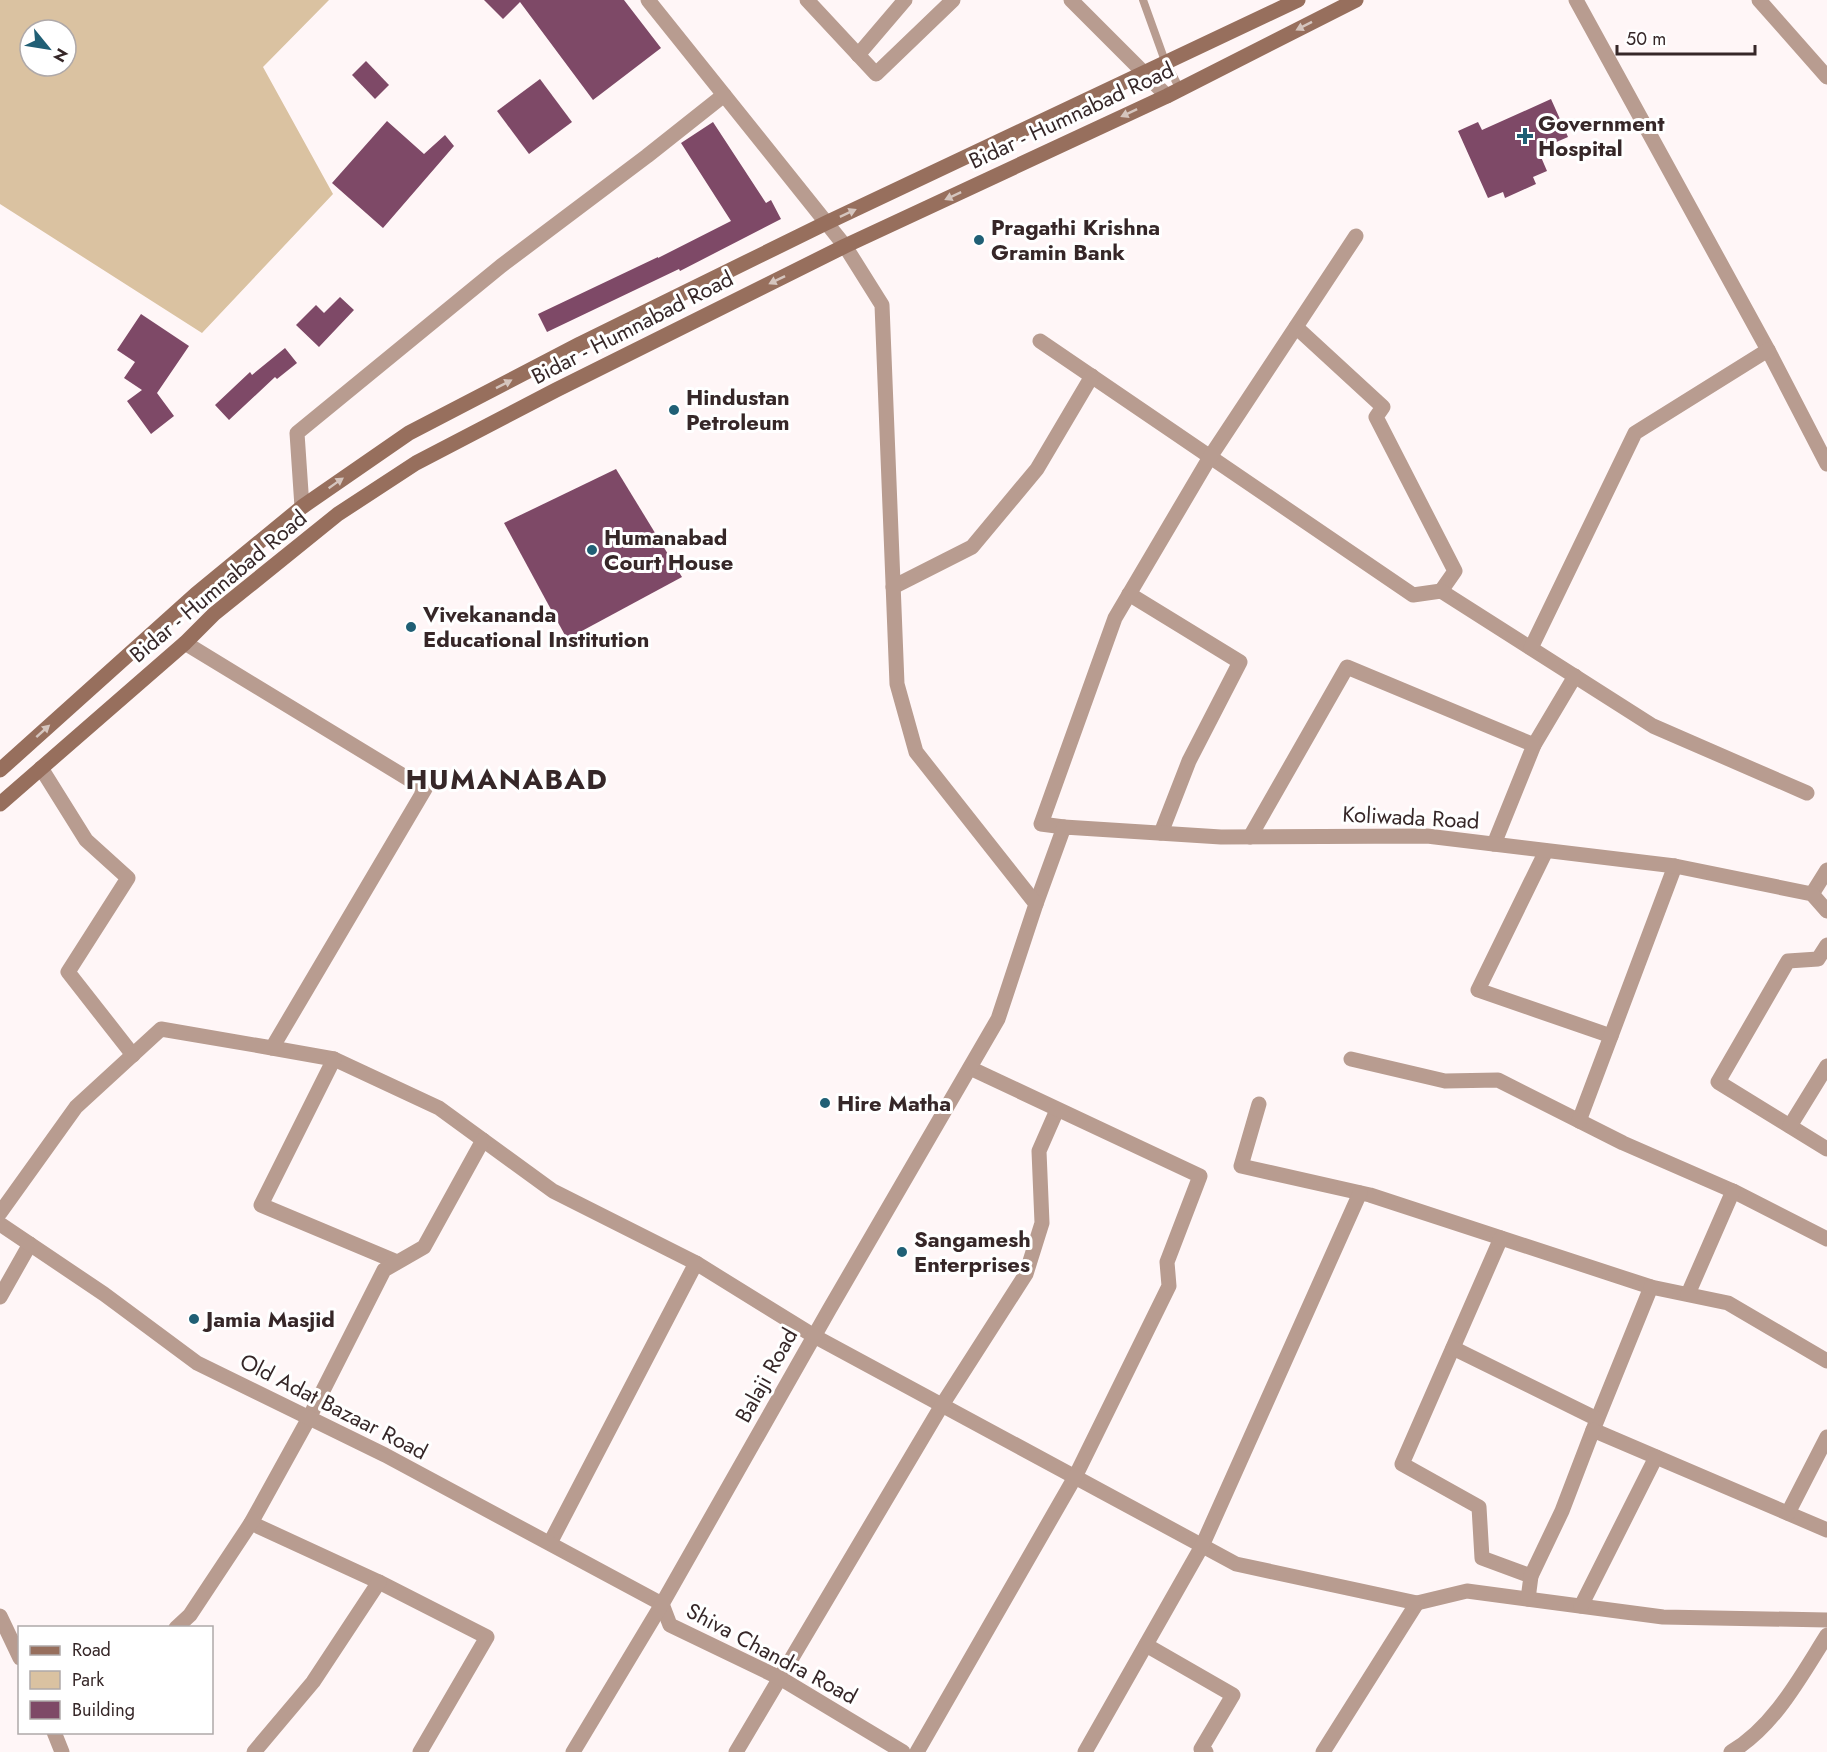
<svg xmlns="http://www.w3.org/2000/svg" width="1827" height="1752" font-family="Jost,sans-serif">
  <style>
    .green { fill: #dac2a1; fill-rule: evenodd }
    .building { fill: #7e4967 }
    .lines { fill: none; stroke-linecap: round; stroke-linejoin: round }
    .service { stroke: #b89c90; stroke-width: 8 }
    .minor { stroke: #b89c90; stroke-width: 15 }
    .tertiary { stroke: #b89c90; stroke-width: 15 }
    .secondary { stroke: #976f5d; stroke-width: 15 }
    .oneway { fill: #d5c5be }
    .poi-dot { fill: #205f75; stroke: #fff; stroke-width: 2 }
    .labels { text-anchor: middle; stroke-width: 6; stroke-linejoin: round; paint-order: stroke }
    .street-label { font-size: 22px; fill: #362728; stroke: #fff }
    .poi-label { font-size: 22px; font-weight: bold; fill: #362728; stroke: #fff; text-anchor: start }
    .district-label { font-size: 28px; font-weight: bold; letter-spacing: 1.5px; fill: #362728; stroke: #fff }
  </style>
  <rect width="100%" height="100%" fill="#fff6f7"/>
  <path class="green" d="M0 0H329L263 67 333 194 202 333 0 204ZM30 30H66V66H30Z"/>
  <g class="building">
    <polygon points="484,0 624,0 661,48 593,100 520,2 503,19"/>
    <polygon points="366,61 389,85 375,99 352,75"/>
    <polygon points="540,79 572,122 529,154 497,111"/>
    <polygon points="1551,99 1568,137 1538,150 1547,171 1533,177 1536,184 1505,198 1503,192 1488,198 1458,131 1478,122 1482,130"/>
    <polygon points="387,121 424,154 445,135 454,146 383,228 332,183"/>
    <polygon points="713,122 766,203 771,200 781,219 680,271 679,269 547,332 538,314 658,257 658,258 731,221 681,143"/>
    <polygon points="340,297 354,310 319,347 296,325 316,305 324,313"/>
    <polygon points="141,314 189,346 157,393 174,416 151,434 127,401 142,390 124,378 135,362 117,350"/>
    <polygon points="285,348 297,363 277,379 275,377 229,420 215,405 250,372 252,375"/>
    <polygon points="616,469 682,577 567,639 504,523"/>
  </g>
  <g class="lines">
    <polyline class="service" points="1143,0 1165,61 1180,89"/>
    <g class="minor">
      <polyline points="807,0 876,74 953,0"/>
      <polyline points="1071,0 1167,96"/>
      <polyline points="1576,0 1768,350 1827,464"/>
      <polyline points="1759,0 1827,77"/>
      <polyline points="858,55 905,0"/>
      <polyline points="1296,327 1383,407 1376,417 1455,571 1441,591"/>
      <polyline points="1040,341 1413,595 1441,591 1653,726 1807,793"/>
      <polyline points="302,507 297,433 501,266 647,156 724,95"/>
      <polyline points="893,587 972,547 1037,469 1092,376"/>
      <polyline points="1129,594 1240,662 1189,761 1161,833"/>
      <polyline points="1531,648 1635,433 1768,350"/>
      <polyline points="1534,745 1575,676"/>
      <polyline points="41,768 86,840 128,878 68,972 133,1055"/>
      <polyline points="1064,827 1041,824 1115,618 1210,457 1356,236"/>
      <polyline points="1250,837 1347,667 1534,745 1494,844"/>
      <polyline points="1546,851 1478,990 1611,1036"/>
      <polyline points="1812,894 1827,870"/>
      <polyline points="1827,945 1818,959 1788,961 1718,1082 1827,1149"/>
      <polyline points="272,1048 334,1059 439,1108 553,1191 696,1263 814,1336 1236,1564 1417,1603 1467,1591 1663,1617 1827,1620"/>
      <polyline points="334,1059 261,1205 397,1262"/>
      <polyline points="1351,1059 1445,1081 1498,1080 1623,1143 1733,1191 1827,1239"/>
      <polyline points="1259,1104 1241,1166 1370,1195 1651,1287 1593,1430 1827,1530"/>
      <polyline points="1579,1121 1675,866"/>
      <polyline points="1790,1126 1827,1066"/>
      <polyline points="0,1213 76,1107 161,1029 272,1048 425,789 185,643"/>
      <polyline points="1501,1238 1402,1464 1479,1507 1482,1558 1531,1576 1528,1599"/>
      <polyline points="1651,1287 1728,1303 1827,1361"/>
      <polyline points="1688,1294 1733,1191"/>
      <polyline points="0,1297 30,1244"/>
      <polyline points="1453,1348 1597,1419"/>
      <polyline points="1788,1513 1827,1437"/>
      <polyline points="251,1523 379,1582 487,1637 420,1752"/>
      <polyline points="550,1543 696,1263"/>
      <polyline points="1531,1576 1562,1511 1593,1430"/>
      <polyline points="1581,1606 1656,1457"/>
      <polyline points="0,1616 20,1658"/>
      <polyline points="176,1628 190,1615 251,1523 309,1418 384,1270 424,1247 483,1140"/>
      <polyline points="1146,1645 1233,1695 1201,1749 1206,1752"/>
      <polyline points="54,1732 62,1752"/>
      <polyline points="254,1752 313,1682 379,1582"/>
      <polyline points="736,1752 942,1405 1026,1274 1042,1223 1039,1151 1057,1110"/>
      <polyline points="917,1752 1075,1477 1169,1286 1167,1262 1200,1176 970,1068"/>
      <polyline points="1085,1752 1202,1546 1360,1193"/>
      <polyline points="1323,1752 1417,1603"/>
      <path d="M1731 1752C1774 1727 1801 1676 1827 1635"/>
    </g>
    <g class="tertiary">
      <polyline points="1036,904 1064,827 1221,837 1427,836 1675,866 1812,894 1827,911"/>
      <polyline points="0,1224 104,1294 197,1363 385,1455 662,1604 670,1625 780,1678 903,1752"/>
      <polyline points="573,1752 662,1604 829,1310 998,1019 1036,904 916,752 897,684 882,305 845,246 648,0"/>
    </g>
    <g class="secondary">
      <polyline points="0,770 196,594 302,507 409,433 580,344 826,223 1298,0"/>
      <polyline points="0,804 185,643 214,614 338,514 416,463 556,390 845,246 1167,96 1356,0"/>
    </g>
  </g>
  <defs><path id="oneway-solid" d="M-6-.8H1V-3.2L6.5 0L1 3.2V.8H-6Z" transform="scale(1.5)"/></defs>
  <g class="oneway">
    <use href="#oneway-solid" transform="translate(1304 26) rotate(153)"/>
    <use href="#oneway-solid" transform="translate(1129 113) rotate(155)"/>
    <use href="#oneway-solid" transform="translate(953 196) rotate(155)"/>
    <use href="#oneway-solid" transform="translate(848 213) rotate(-25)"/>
    <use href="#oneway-solid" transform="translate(777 280) rotate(154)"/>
    <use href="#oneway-solid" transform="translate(504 384) rotate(-27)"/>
    <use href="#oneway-solid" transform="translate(336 483) rotate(-35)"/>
    <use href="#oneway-solid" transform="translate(43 731) rotate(-42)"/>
  </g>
  <g class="poi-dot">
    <path d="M1522 127h6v6h6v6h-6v6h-6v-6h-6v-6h6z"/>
    <circle cx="979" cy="240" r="6"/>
    <circle cx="674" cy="410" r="6"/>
    <circle cx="592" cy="550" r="6"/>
    <circle cx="411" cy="627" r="6"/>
    <circle cx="825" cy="1103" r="6"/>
    <circle cx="902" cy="1252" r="6"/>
    <circle cx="194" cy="1319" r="6"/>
  </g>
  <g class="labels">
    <g class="street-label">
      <text transform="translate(1071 115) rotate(-25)" y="8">Bidar - Humnabad Road</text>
      <text transform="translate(632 327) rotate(-27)" y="8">Bidar - Humnabad Road</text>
      <text transform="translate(218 586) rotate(-40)" y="8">Bidar - Humnabad Road</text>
      <text transform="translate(1411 817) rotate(3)" y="8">Koliwada Road</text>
      <text transform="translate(766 1375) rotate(-61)" y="8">Balaji Road</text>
      <text transform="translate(334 1406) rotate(27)" y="8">Old Adat Bazaar Road</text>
      <text transform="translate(772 1653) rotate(28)" y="8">Shiva Chandra Road</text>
    </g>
    <g class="poi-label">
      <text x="1538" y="131">Government<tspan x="1538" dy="25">Hospital</tspan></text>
      <text x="991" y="235">Pragathi Krishna<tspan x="991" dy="25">Gramin Bank</tspan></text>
      <text x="686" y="405">Hindustan<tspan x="686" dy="25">Petroleum</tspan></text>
      <text x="604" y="545">Humanabad<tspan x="604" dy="25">Court House</tspan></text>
      <text x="423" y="622">Vivekananda<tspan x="423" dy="25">Educational Institution</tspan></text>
      <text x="837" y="1111">Hire Matha</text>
      <text x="914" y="1247">Sangamesh<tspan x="914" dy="25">Enterprises</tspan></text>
      <text x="206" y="1327">Jamia Masjid</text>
    </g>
    <g class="district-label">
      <text x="507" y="789">HUMANABAD</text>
    </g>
  </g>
  <rect x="18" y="1626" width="195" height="108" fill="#ffffff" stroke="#afa9a9" stroke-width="1.5"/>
  <rect x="30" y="1646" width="30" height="9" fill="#976f5d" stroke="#afa9a9" stroke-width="1.5"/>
  <text x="72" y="1656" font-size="18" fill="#362728">Road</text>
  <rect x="30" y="1671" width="30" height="18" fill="#dac2a1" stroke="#afa9a9" stroke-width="1.5"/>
  <text x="72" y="1686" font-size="18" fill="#362728">Park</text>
  <rect x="30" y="1701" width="30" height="18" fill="#7e4967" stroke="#afa9a9" stroke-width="1.5"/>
  <text x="72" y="1716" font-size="18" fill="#362728">Building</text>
  <g transform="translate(48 48) rotate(120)"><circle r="28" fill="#ffffff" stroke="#afa9a9" stroke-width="1.5"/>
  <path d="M0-4.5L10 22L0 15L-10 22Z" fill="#205f75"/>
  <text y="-9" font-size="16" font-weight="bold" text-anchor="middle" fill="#362728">N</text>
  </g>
  <path d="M1617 45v9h138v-9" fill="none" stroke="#362728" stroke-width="3"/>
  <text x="1626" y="45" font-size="18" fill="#362728" stroke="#ffffff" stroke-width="4.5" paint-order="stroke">50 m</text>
</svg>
